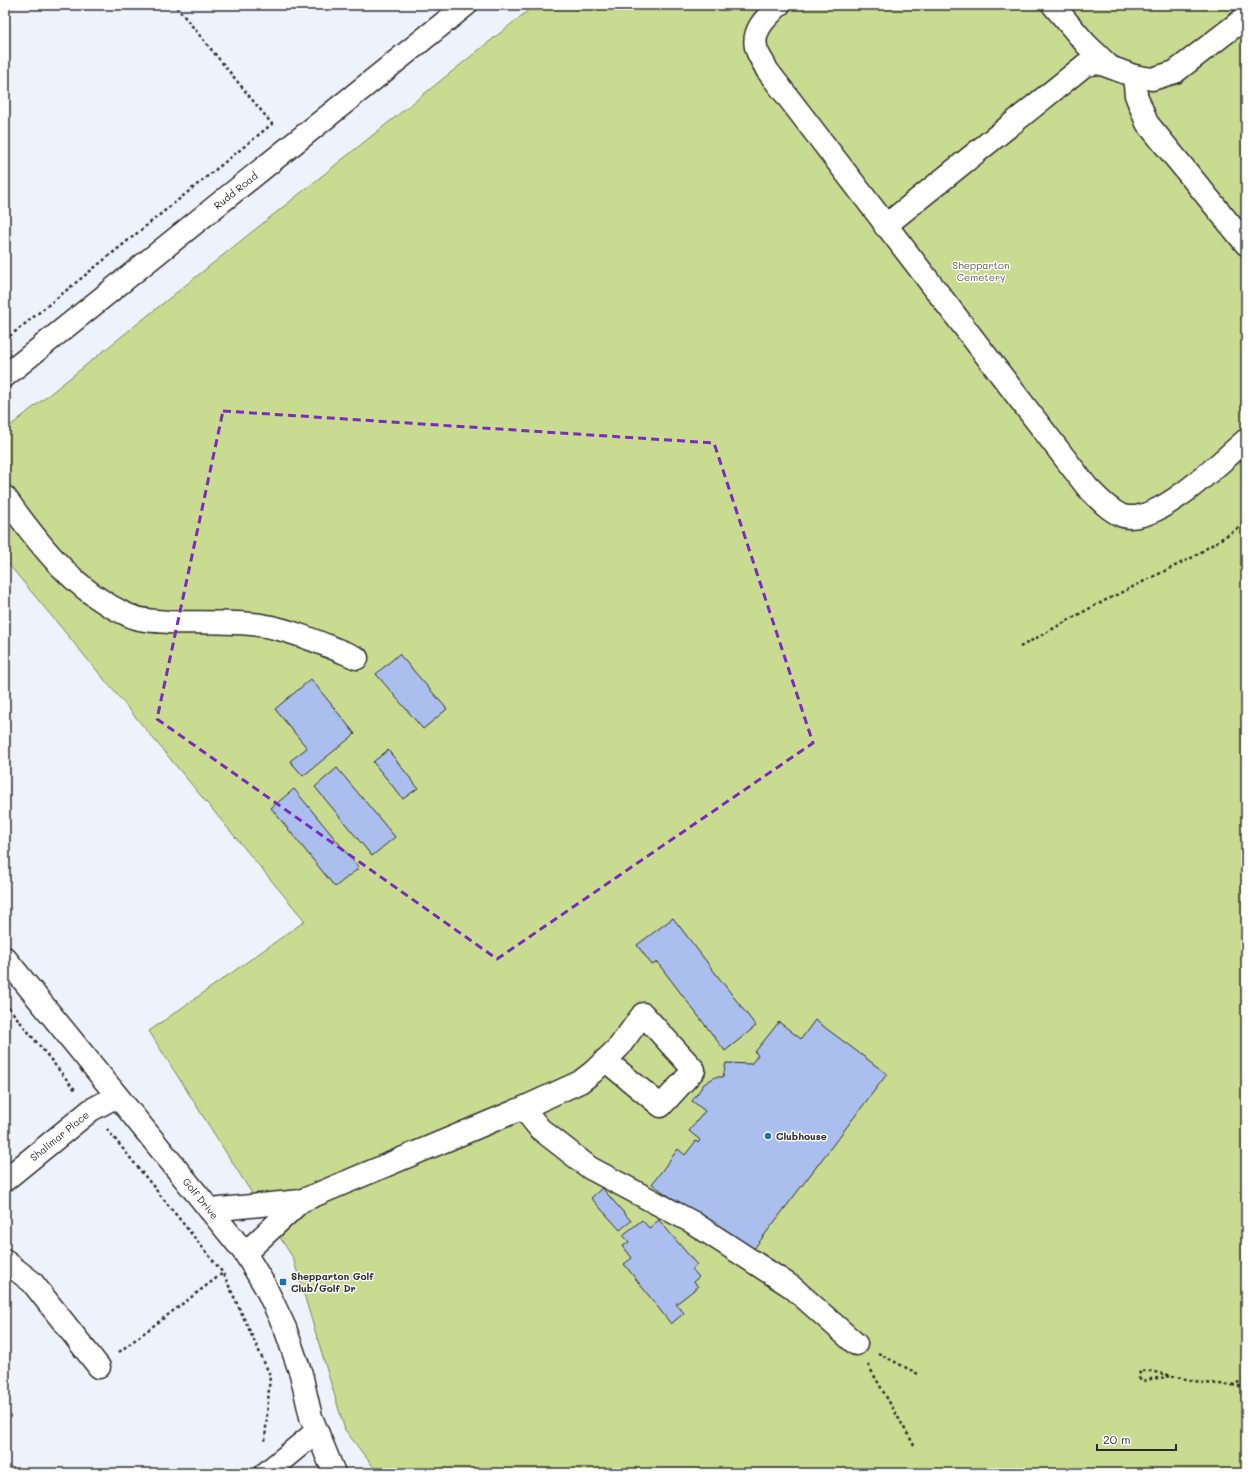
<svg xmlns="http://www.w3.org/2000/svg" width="1251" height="1478" font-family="Mali,sans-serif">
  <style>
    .green { fill: #c9db90; stroke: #7a835e }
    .building { fill: #aabfee; stroke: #2b2b2b }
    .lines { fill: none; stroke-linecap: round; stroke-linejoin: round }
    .minor-casing { stroke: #2b2b2b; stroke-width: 25 }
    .path { stroke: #2b2b2b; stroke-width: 2.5; stroke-dasharray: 3 3; stroke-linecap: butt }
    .minor { stroke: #fff; stroke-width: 22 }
    .marked { fill: none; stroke: #7b2cbf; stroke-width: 3; stroke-dasharray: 8 5; stroke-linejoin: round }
    .poi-dot { fill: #1f6fb2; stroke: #fff; stroke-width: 1.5 }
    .labels { text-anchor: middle; stroke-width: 3; stroke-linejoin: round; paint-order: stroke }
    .street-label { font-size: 10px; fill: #2b2b2b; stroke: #fff }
    .park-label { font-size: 10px; fill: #5a6049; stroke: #fff }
    .poi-label { font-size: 10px; font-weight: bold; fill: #2b2b2b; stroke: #fff; text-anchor: start }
  </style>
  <rect width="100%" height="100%" fill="#eef2fc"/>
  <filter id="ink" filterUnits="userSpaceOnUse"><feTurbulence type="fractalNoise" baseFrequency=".025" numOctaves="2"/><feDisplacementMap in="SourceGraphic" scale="8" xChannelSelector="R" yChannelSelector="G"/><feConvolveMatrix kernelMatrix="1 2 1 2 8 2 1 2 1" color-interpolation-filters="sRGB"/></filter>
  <g filter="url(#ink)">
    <polygon class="green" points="535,5 1246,5 1246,1473 378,1473 345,1430 293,1258 149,1031 305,921 5,560 5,430"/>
    <g class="building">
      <polygon points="399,654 447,709 423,729 376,674"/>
      <polygon points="311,679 355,734 303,776 290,761 307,748 275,709"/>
      <polygon points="388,750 418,788 403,799 373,762"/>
      <polygon points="337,768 395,837 372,856 315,787"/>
      <polygon points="294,789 359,868 335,887 271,808"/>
      <polygon points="673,918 756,1026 725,1051 657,962 652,965 637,945"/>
      <polygon points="815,1020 887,1074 750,1254 652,1184 678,1149 685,1155 696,1141 698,1143 700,1140 689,1131 705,1111 692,1101 704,1084 715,1077 723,1077 726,1063 751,1064 758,1055 755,1052 779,1022 801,1039"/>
      <polygon points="602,1188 631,1221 620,1230 591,1198"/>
      <polygon points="642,1220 649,1228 659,1220 697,1265 692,1269 699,1277 694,1281 698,1287 676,1304 684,1313 671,1324 624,1264 632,1258 623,1246 629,1242 623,1235"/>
    </g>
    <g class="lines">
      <g class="minor-casing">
        <g id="minor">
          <path d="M779 5C768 16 752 29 756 47 757 54 764 63 767 70L1087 487C1097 497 1109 511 1123 516 1157 526 1220 462 1246 440"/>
          <polyline points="1053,5 1086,44 1108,65"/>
          <polyline points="1134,76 1136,95 1147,123 1246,244"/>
          <polyline points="885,226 1085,65 1099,63 1134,76 1152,79 1175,72 1246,17"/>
          <path id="s1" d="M5 376 466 5"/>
          <path d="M5 497C38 543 75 592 128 615 140 621 156 621 169 622 199 623 231 621 260 625 290 629 328 646 357 658"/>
          <path id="s2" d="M5 958 245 1253 265 1286 285 1328 301 1374 311 1417 334 1473"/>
          <polyline points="523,1108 540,1129 590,1168 692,1222 792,1287 856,1344"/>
          <path id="s3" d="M5 1180 91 1110 117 1096"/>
          <polyline points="210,1210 301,1201 523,1108 580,1082 593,1072 619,1047 643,1014 694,1070 661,1106 605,1060"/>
          <polyline points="245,1253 301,1201"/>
          <polyline points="5,1261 32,1282 99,1367"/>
          <polyline points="266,1473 317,1431"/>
        </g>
      </g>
      <g class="path">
        <polyline points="5,340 272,124 175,5"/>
        <polyline points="1020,647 1094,606 1193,557 1246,523"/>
        <polyline points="5,1003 76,1091"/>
        <polyline points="107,1129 223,1273 270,1375 265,1441"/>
        <polyline points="119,1352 223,1273"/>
        <polyline points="878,1353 920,1375"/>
        <polyline points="868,1365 914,1445"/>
        <path d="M1170 1376C1161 1379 1153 1377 1144 1381L1139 1378 1140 1371H1150L1204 1383 1232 1385 1246 1379"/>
        <polyline points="1232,1385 1246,1387"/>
      </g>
      <use href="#minor" class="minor"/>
    </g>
  </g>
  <path class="marked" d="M223 411 714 443 813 743 497 959 157 719Z"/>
  <g class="poi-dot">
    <circle cx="768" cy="1136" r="4"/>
    <rect x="279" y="1278" width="8" height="8" rx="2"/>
  </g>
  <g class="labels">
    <g class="street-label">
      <text dy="4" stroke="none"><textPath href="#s1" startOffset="296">Rudd Road</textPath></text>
      <text dy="4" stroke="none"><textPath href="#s3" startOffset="70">Shalimar Place</textPath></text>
      <text dy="4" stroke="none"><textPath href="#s2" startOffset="310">Golf Drive</textPath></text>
    </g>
    <g class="park-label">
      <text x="981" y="269">Shepparton<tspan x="981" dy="12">Cemetery</tspan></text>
    </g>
    <g class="poi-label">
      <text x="776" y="1140">Clubhouse</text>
      <text x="291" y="1280">Shepparton Golf<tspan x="291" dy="12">Club/Golf Dr</tspan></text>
    </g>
  </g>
  <rect width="1251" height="1478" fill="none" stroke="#fff" stroke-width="20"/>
  <rect x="10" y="10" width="1231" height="1458" fill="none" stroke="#2b2b2b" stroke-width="1.5" filter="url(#ink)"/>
  <path d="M1097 1444v6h79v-6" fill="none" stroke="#2b2b2b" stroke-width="2"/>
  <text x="1103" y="1444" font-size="12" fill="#2b2b2b" stroke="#ffffff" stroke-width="3" paint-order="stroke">20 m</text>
</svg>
